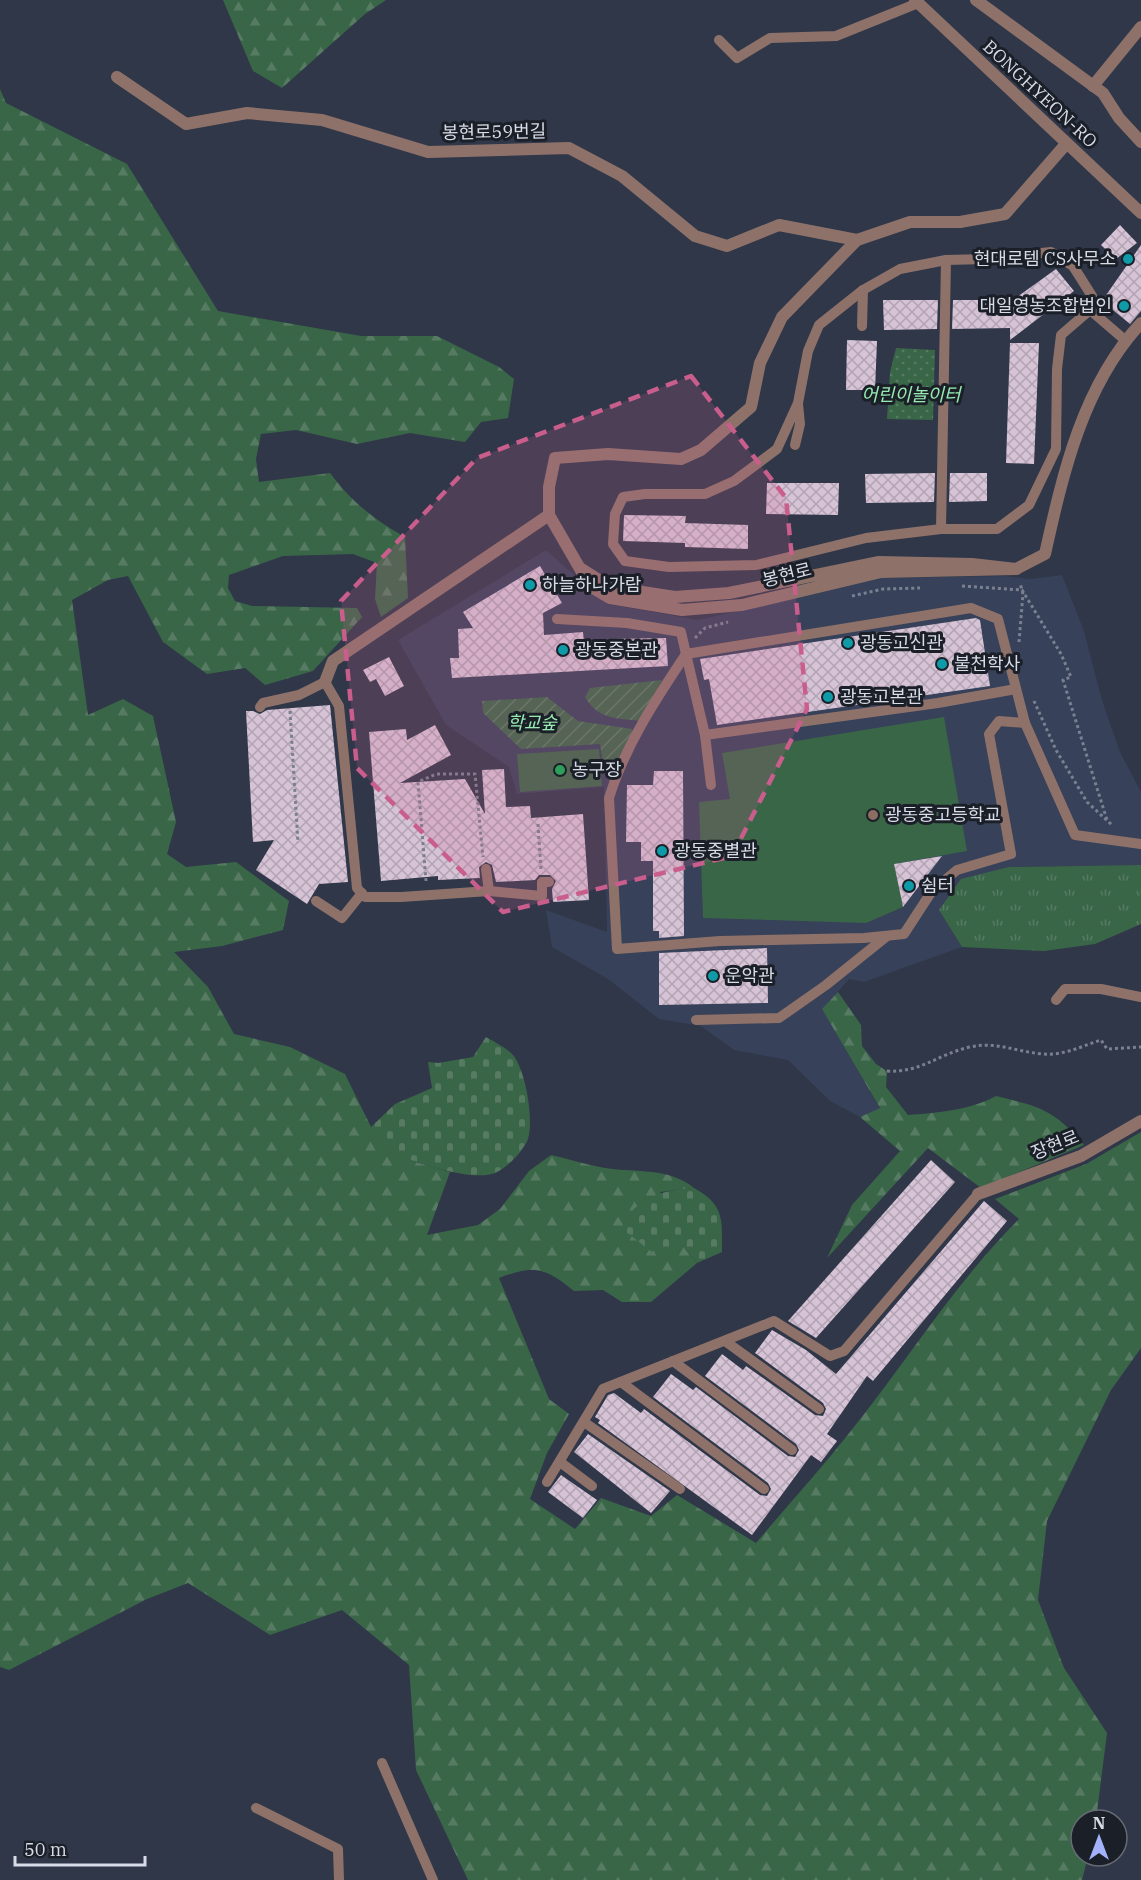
<svg xmlns="http://www.w3.org/2000/svg" width="1141" height="1880" font-family="'IBM Plex Serif','Noto Sans KR',serif">
  <style>
    .built { fill: #374159 }
    .grass { fill: url(#grass-tufts) }
    .forest { fill: url(#forest-firs) }
    .cemetery { fill: url(#cemetery-stones) }
    .park { fill: url(#park-dots) }
    .garden { fill: url(#garden-furrows) }
    .pitch { fill: #3a6648 }
    .building { fill: url(#building-cross-hatch) }
    .lines { fill: none; stroke-linecap: round; stroke-linejoin: round }
    .path { stroke: #7a8090; stroke-width: 3; stroke-dasharray: 3 3; stroke-linecap: butt }
    .service { stroke: #8e726a; stroke-width: 10 }
    .minor { stroke: #8e726a; stroke-width: 12 }
    .marked { fill: #c95d8c; fill-opacity: 0.2; stroke: #c95d8c; stroke-width: 4.5; stroke-dasharray: 12 8; stroke-linejoin: round }
    .culture-dot { fill: #0f9aa8; stroke: #1b1f27; stroke-width: 2 }
    .leisure-dot { fill: #2e9e5b; stroke: #1b1f27; stroke-width: 2 }
    .education-dot { fill: #8d6e63; stroke: #1b1f27; stroke-width: 2 }
    .labels { text-anchor: middle; stroke-width: 6; stroke-linejoin: round; paint-order: stroke }
    .street-label { font-size: 18px; fill: #d7dce8; stroke: #1b1f27 }
    .poi-label { font-size: 18px; fill: #d7dce8; stroke: #1b1f27; text-anchor: start }
    .park-label { font-size: 18px; font-style: italic; fill: #97ebb1; stroke: #1b1f27 }
  </style>
  <defs>
    <pattern id="grass-tufts" width="24" height="20" patternUnits="userSpaceOnUse" patternTransform="scale(1.5)"><rect width="24" height="20" fill="#3a6648"/><path d="M3 7l-1-3M5 7V3M7 7l1-3M15 17l-1-3M17 17v-4M19 17l1-3" fill="none" stroke="#567b62"/></pattern>
    <pattern id="forest-firs" width="22" height="20" patternUnits="userSpaceOnUse" patternTransform="scale(1.5)"><rect width="22" height="20" fill="#3a6648"/><path d="M5 1l3.5 6h-7zM16 11l3.5 6h-7z" fill="#567b62"/></pattern>
    <pattern id="cemetery-stones" width="16" height="16" patternUnits="userSpaceOnUse" patternTransform="scale(1.5)"><rect width="16" height="16" fill="#3a6648"/><path d="M2 7V4a2 2 0 0 1 4 0v3zM10 15v-3a2 2 0 0 1 4 0v3z" fill="#567b62"/></pattern>
    <pattern id="park-dots" width="8" height="8" patternUnits="userSpaceOnUse" patternTransform="scale(1.5)"><rect width="8" height="8" fill="#3a6648"/><path d="M2 2h.1M6 6h.1" fill="none" stroke="#567b62" stroke-width="1.8" stroke-linecap="round"/></pattern>
    <pattern id="garden-furrows" width="10" height="10" patternUnits="userSpaceOnUse" patternTransform="scale(1.5)"><rect width="10" height="10" fill="#3a6648"/><path d="M-1 1l2-2M0 10L10 0M9 11l2-2" fill="none" stroke="#567b62"/></pattern>
    <pattern id="building-cross-hatch" width="8" height="8" patternUnits="userSpaceOnUse" patternTransform="scale(1.5)"><rect width="8" height="8" fill="#d7c3d6"/><path d="M0 0l8 8M0 8l8-8" fill="none" stroke="#b1a3b2"/></pattern>
  </defs>
  <rect width="100%" height="100%" fill="#2f3749"/>
  <polygon class="built" points="546,550 607,604 698,620 879,578 1004,576 1030,579 1062,575 1084,631 1102,700 1120,752 1141,792 1141,865 1009,867 939,910 962,947 864,982 849,979 823,1009 880,1109 860,1117 830,1101 788,1060 734,1050 701,1026 659,1019 608,979 552,947 546,910 607,932 604,787 517,794 509,767 446,725 398,640"/>
  <polygon class="grass" points="1141,865 1141,924 1095,944 1044,951 962,947 939,910 961,879 1009,867"/>
  <g class="forest">
    <polygon points="223,0 386,0 365,14 282,88 253,71"/>
    <path d="M0 89 6 103 127 164 218 311 361 336H437L499 367 514 379 508 418 481 422 465 442 410 433 357 444 296 430 261 434 256 459 259 482 330 473C351 501 374 520 405 537L408 598 381 617 375 599 377 563 353 554 283 556 229 575 228 588 235 601 252 606 357 608 362 617 313 671 265 685 245 668 207 674 163 642 128 576 108 580 72 600 88 715 123 699 153 716 176 822 167 854 186 867 236 862 289 901 283 930 222 946 174 952 208 987 234 1034 290 1047 345 1074 371 1127 416 1162 450 1172 427 1235 478 1225 500 1209 529 1171 551 1155C569 1159 587 1165 605 1168 637 1173 668 1167 694 1188L660 1192 682 1245 697 1263 651 1302H622L603 1290 574 1291C545 1267 533 1265 499 1278L549 1399 569 1414 547 1453 530 1499 575 1529 601 1498 651 1516 677 1495 756 1543C787 1506 820 1470 850 1432 907 1361 955 1283 1019 1219L995 1199 1086 1164 1141 1132V1348L1111 1390 1047 1521 1038 1600 1064 1668 1107 1733 1096 1820H1081V1856H1088L1082 1880H468L416 1770 409 1665 342 1610 270 1635 188 1583 147 1599 9 1670 0 1667Z"/>
    <path d="M838 992 861 1025 862 1046 876 1064 887 1071 886 1087 908 1115C936 1113 971 1110 996 1096 1041 1107 1053 1109 1084 1145L981 1188 928 1148 827 1258 852 1205 900 1151 860 1117 880 1108 822 1009Z"/>
  </g>
  <g class="cemetery">
    <path d="M486 1037C494 1042 507 1048 513 1055 526 1071 534 1120 528 1139 523 1151 509 1166 497 1172 476 1184 407 1161 388 1149 381 1144 376 1134 371 1127L395 1104 432 1088 428 1062 438 1063 473 1057Z"/>
    <path d="M694 1188C725 1205 722 1220 722 1252L697 1263 682 1245 652 1252 626 1232V1217C648 1193 663 1191 694 1188Z"/>
  </g>
  <polygon class="park" points="896,348 935,350 933,420 887,419 890,372"/>
  <g class="garden">
    <path d="M662 680 641 721C617 718 598 720 585 697L590 688Z"/>
    <polygon points="547,697 578,721 632,729 633,734 619,763 603,764 600,744 521,749 483,713 482,701"/>
  </g>
  <g class="pitch">
    <polygon points="944,717 967,851 894,864 903,907 866,923 703,918 699,802 730,799 722,753"/>
    <polygon points="599,749 602,786 520,792 517,754"/>
  </g>
  <g class="building">
    <polygon points="1120,225 1137,243 1116,259 1101,245"/>
    <polygon points="1141,245 1141,311 1130,324 1102,301"/>
    <polygon points="1056,269 1074,291 1010,340 1010,328 952,329 953,300 1013,300"/>
    <polygon points="883,300 938,300 937,329 884,330"/>
    <polygon points="847,340 877,341 875,390 846,390"/>
    <polygon points="1010,343 1039,343 1034,464 1006,463"/>
    <polygon points="935,473 934,502 866,503 865,474"/>
    <polygon points="950,473 987,473 987,501 949,502"/>
    <polygon points="767,483 839,483 838,515 766,514"/>
    <polygon points="624,515 686,516 685,523 748,525 748,549 685,547 685,543 623,541"/>
    <polygon points="540,566 562,603 543,613 544,635 583,632 584,643 611,641 610,639 666,638 668,666 452,678 450,658 459,658 458,629 473,628 463,612"/>
    <polygon points="976,618 980,620 990,686 717,725 709,679 704,680 700,659"/>
    <polygon points="389,657 404,686 385,696 376,679 370,682 363,670"/>
    <polygon points="330,705 348,882 319,884 307,904 256,870 274,840 253,842 246,711 253,711 260,714 267,710"/>
    <polygon points="435,725 451,755 400,783 465,779 485,814 482,770 504,769 506,807 530,806 531,818 583,814 589,900 553,902 552,889 556,881 550,875 539,875 535,880 496,882 492,865 486,862 479,867 480,878 438,880 438,876 381,881 369,732 406,729 407,740"/>
    <polygon points="654,771 683,771 684,936 659,938 659,931 653,931 653,861 641,861 641,842 626,842 627,785 653,785"/>
    <polygon points="942,856 903,907 894,864"/>
    <polygon points="767,948 768,1003 659,1005 659,953"/>
    <polygon points="931,1160 955,1182 816,1338 788,1321"/>
    <polygon points="984,1201 1007,1221 873,1381 867,1376 827,1434 837,1441 821,1462 811,1455 752,1535 598,1423 600,1420 595,1417 608,1395 614,1393 641,1413 644,1409 760,1495 767,1496 771,1489 768,1483 653,1397 671,1374 693,1390 696,1387 788,1456 795,1457 799,1450 796,1444 705,1376 722,1354 743,1370 746,1366 815,1415 823,1416 826,1409 823,1403 755,1353 772,1330 806,1350 836,1374"/>
    <polygon points="588,1434 670,1491 651,1513 574,1452"/>
    <polygon points="561,1475 597,1500 583,1518 548,1492"/>
  </g>
  <g class="lines">
    <g class="path">
      <polyline points="962,586 1022,590 1061,654 1071,677 1063,680 1107,820"/>
      <polyline points="852,596 883,589 920,588"/>
      <polyline points="695,638 705,628 728,622"/>
      <polyline points="1019,642 1023,594 1020,583"/>
      <polyline points="1034,701 1056,750 1087,802 1113,826"/>
      <polyline points="290,711 298,843"/>
      <polyline points="538,824 541,870"/>
      <polyline points="426,881 418,782 436,774 475,774 483,857"/>
      <path d="M887 1071C921 1073 938 1054 970 1047 996 1041 1017 1052 1043 1054 1063 1056 1082 1046 1101 1040L1107 1049 1141 1047"/>
    </g>
    <g class="service">
      <polyline points="719,40 737,58 770,38 836,36 918,3"/>
      <polyline points="1090,310 1061,335 1057,369 1056,449 1029,505 997,529 941,529 866,538 756,565 669,567 625,561 613,544 615,514 623,497 645,494 705,494 734,481 777,449 798,403 808,351 819,325 863,290 900,269 946,260 986,259 1051,252 1073,266 1092,296 1090,310 1125,340"/>
      <polyline points="862,326 863,290"/>
      <polyline points="795,445 800,424 798,404"/>
      <polyline points="941,529 946,260"/>
      <polyline points="557,619 627,623 681,632 686,654 971,608 998,619 1025,723"/>
      <path d="M686 654C656 699 625 746 609 798L617 949 720 941 864 938 904 934 932 891 957 870 1011 854 989 734 999 721 1025 723 1075 835 1141 844"/>
      <polyline points="686,654 705,735 711,785"/>
      <polyline points="260,707 263,703 299,695 325,682 339,706 357,888 365,897 401,897 489,891 542,896 542,882 549,882"/>
      <polyline points="705,735 938,703 1016,689"/>
      <polyline points="486,869 489,891"/>
      <polyline points="316,901 342,918 362,893"/>
      <polyline points="1056,1000 1065,989 1101,989 1141,997"/>
      <polyline points="696,1020 779,1018 826,985 887,936"/>
      <polyline points="725,1341 819,1409"/>
      <polyline points="673,1361 792,1450"/>
      <polyline points="621,1382 764,1489"/>
      <polyline points="584,1422 680,1489"/>
      <polyline points="560,1462 592,1486"/>
      <polyline points="547,1482 603,1389 774,1321 830,1356 844,1351 978,1194"/>
      <polyline points="382,1763 433,1880"/>
      <polyline points="256,1808 338,1849 339,1880"/>
    </g>
    <g class="minor">
      <polyline points="915,0 1141,213"/>
      <polyline points="976,0 1103,93 1119,118 1141,142"/>
      <polyline points="117,77 186,124 247,113 322,120 428,152 569,148 622,176 695,236 727,246 779,225 857,240"/>
      <polyline points="1093,86 1141,27"/>
      <polyline points="580,568 610,587 675,597 729,593 879,562 972,564 1016,569 881,572 742,605 682,610 610,598 590,586 549,515 549,487 555,458 608,454 681,459 701,450 751,407 760,363 782,317 857,240 910,222 960,222 1005,214 1066,144"/>
      <path d="M1016 569 1045 554C1063 473 1083 385 1141 323"/>
      <polyline points="325,682 333,661 549,515"/>
      <polyline points="978,1194 1081,1156 1141,1121"/>
    </g>
  </g>
  <path class="marked" d="M691 376 786 498 807 709 732 856 503 912 357 768 341 601 477 458Z"/>
  <g class="culture-dot">
    <circle cx="1128" cy="259" r="6"/>
    <circle cx="1124" cy="306" r="6"/>
    <circle cx="530" cy="585" r="6"/>
    <circle cx="848" cy="643" r="6"/>
    <circle cx="563" cy="650" r="6"/>
    <circle cx="942" cy="664" r="6"/>
    <circle cx="828" cy="697" r="6"/>
    <circle cx="662" cy="851" r="6"/>
    <circle cx="909" cy="886" r="6"/>
    <circle cx="713" cy="976" r="6"/>
  </g>
  <circle class="leisure-dot" cx="560" cy="770" r="6"/>
  <circle class="education-dot" cx="873" cy="815" r="6"/>
  <g class="labels">
    <g class="street-label">
      <text transform="translate(1040 94) rotate(43)" y="6">BONGHYEON-RO</text>
      <text transform="translate(494 132) rotate(-1)" y="6">봉현로59번길</text>
      <text transform="translate(787 575) rotate(-14)" y="6">봉현로</text>
      <text transform="translate(1055 1145) rotate(-22)" y="6">장현로</text>
    </g>
    <g class="poi-label">
      <text x="1116" y="265" text-anchor="end">현대로템 CS사무소</text>
      <text x="1112" y="312" text-anchor="end">대일영농조합법인</text>
      <text x="542" y="591">하늘하나가람</text>
      <text x="860" y="649">광동고신관</text>
      <text x="575" y="656">광동중본관</text>
      <text x="954" y="670">불천학사</text>
      <text x="840" y="703">광동고본관</text>
      <text x="572" y="776">농구장</text>
      <text x="885" y="821">광동중고등학교</text>
      <text x="674" y="857">광동중별관</text>
      <text x="921" y="892">쉼터</text>
      <text x="725" y="982">운악관</text>
    </g>
    <g class="park-label">
      <text x="911" y="401">어린이놀이터</text>
      <text x="532" y="729">학교숲</text>
    </g>
  </g>
  <g transform="translate(1099 1838)"><circle r="28" fill="#1b1f27" stroke="#666b74" stroke-width="1.5"/>
  <path d="M0-4.5L10 22L0 15L-10 22Z" fill="#a4b2fc"/>
  <text y="-9" font-size="16" font-weight="bold" text-anchor="middle" fill="#d7dce8">N</text>
  </g>
  <path d="M15 1856v9h130v-9" fill="none" stroke="#d7dce8" stroke-width="3"/>
  <text x="24" y="1856" font-size="18" fill="#d7dce8" stroke="#1b1f27" stroke-width="4.5" paint-order="stroke">50 m</text>
</svg>
